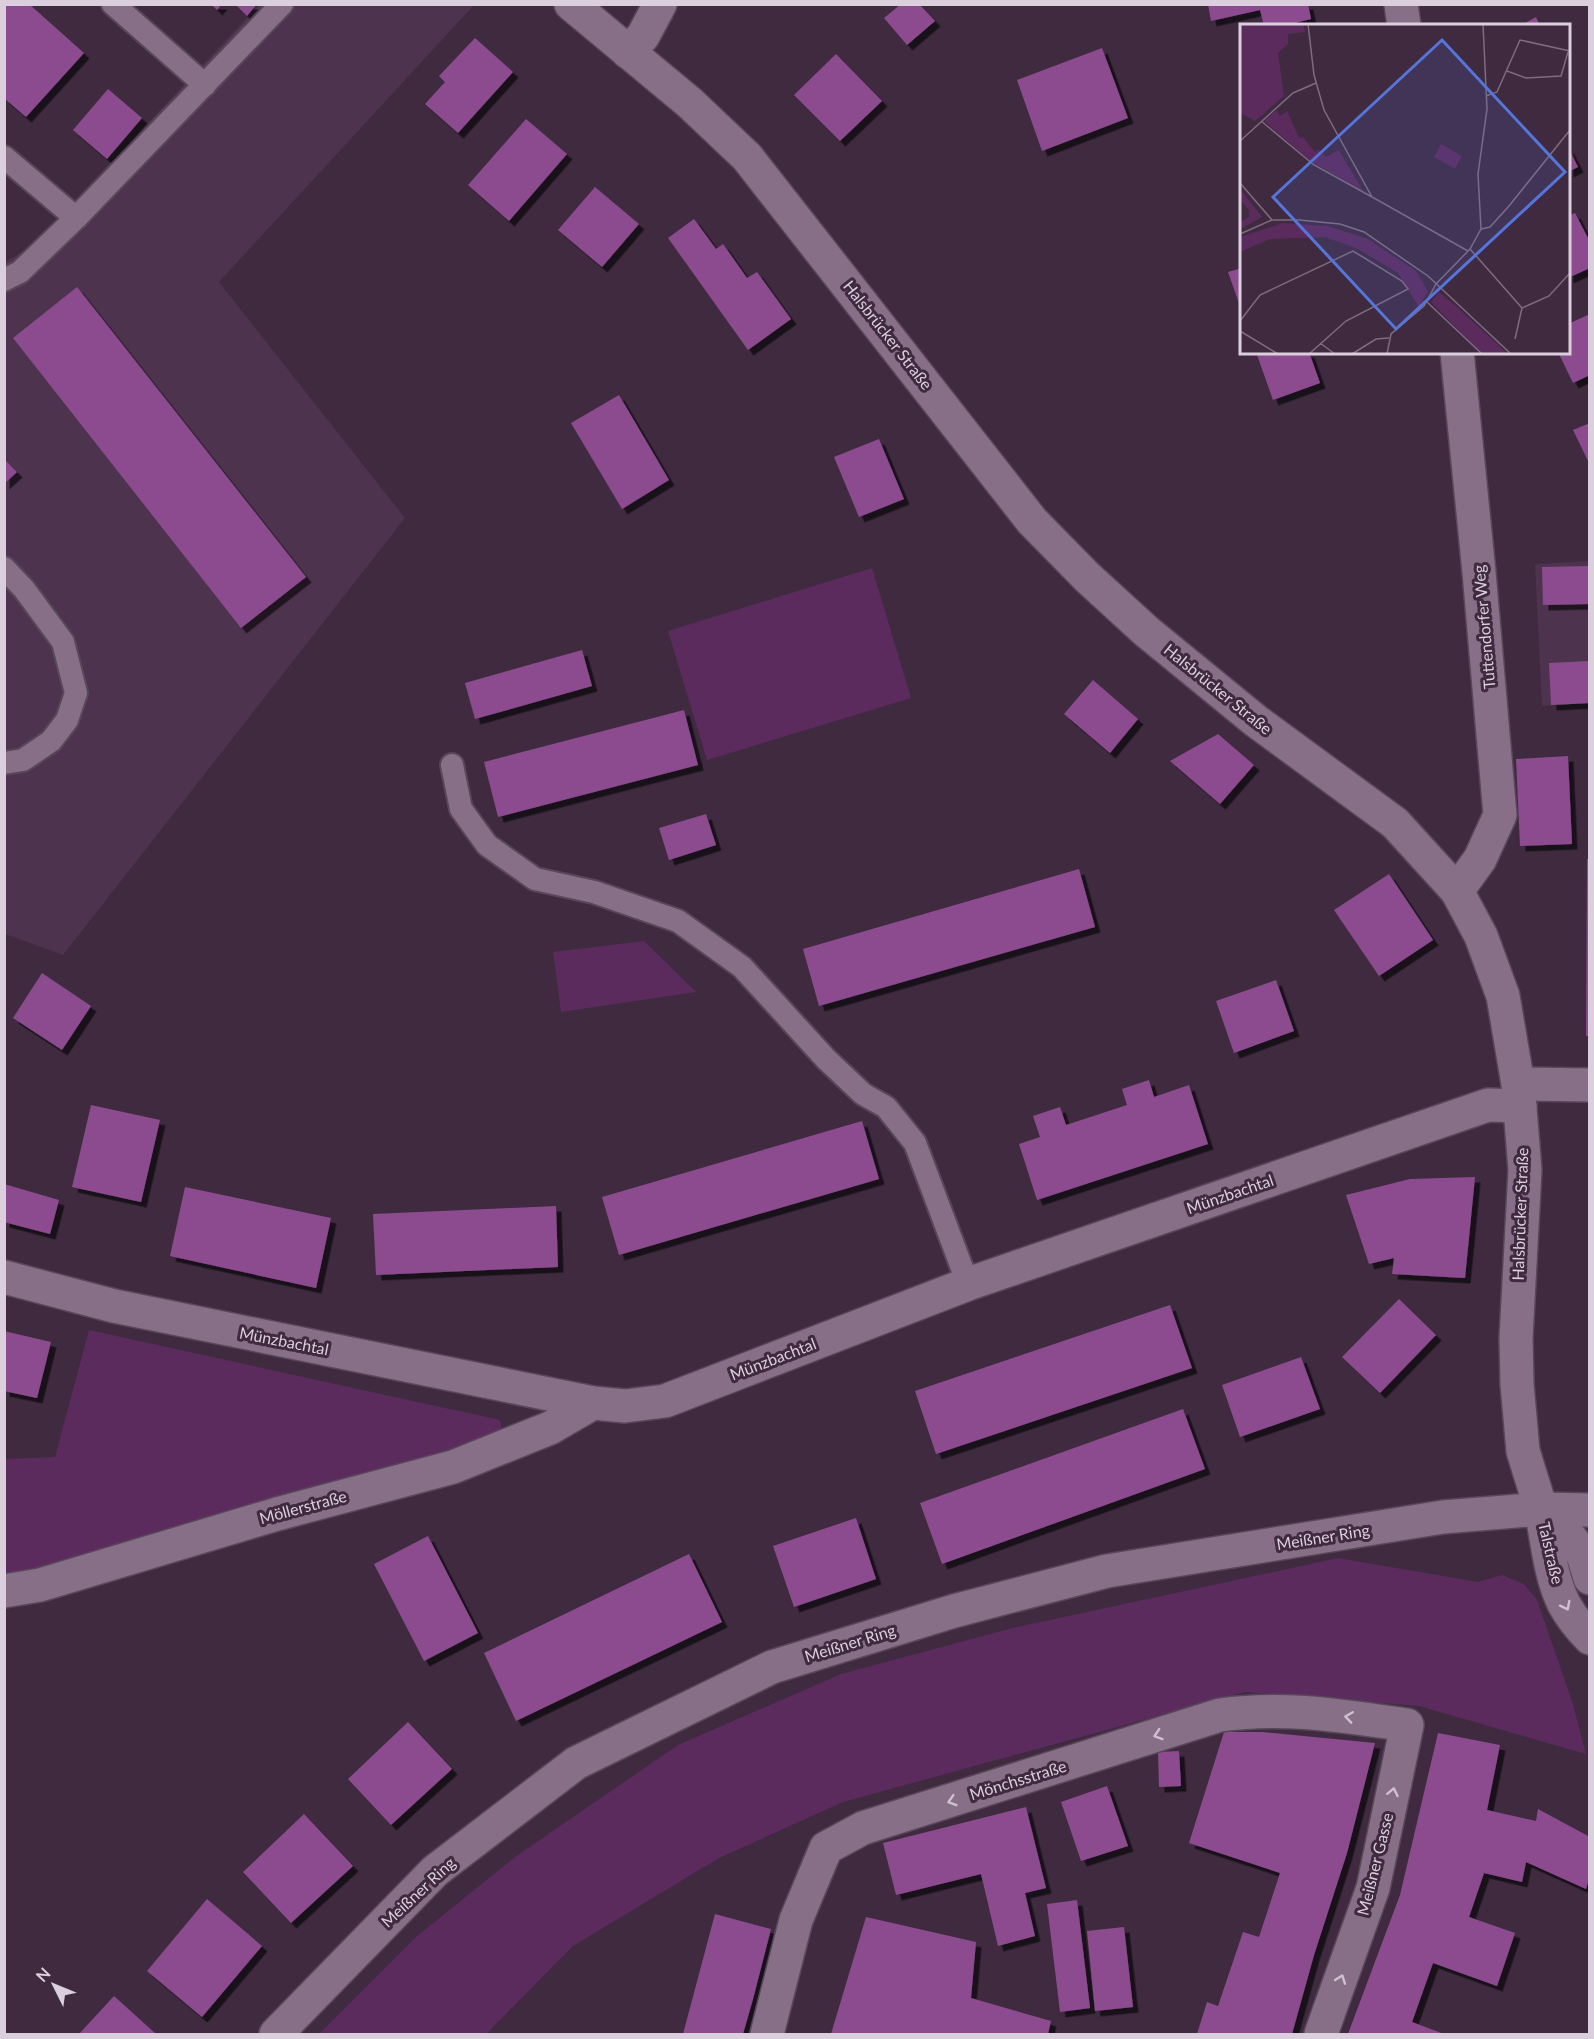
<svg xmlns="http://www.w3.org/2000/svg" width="1594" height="2039" font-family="Lato,sans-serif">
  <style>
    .built { fill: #4d334e }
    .green { fill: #5b2b5e }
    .building { fill: #8b4c8e; filter: url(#shadow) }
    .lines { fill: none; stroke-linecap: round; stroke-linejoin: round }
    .lane-casing { stroke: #584759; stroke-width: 26 }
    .street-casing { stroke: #584759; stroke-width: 36 }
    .secondary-casing { stroke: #584759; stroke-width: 36 }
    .lane { stroke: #876f88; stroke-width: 22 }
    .street { stroke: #876f88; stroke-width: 33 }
    .secondary { stroke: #876f88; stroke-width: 33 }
    .oneway { stroke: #cfc1d0 }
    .labels { text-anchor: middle; stroke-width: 6; stroke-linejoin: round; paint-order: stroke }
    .street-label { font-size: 16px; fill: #dccfdd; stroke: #3f2a40 }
    .inset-road { fill: none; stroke: #7e6c7f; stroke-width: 1.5 }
    .view { fill: #5675da; fill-opacity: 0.15; stroke: #5675da; stroke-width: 3 }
    .inset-edge { fill: none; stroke: #dccfdd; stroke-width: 3 }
  </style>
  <defs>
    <filter id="shadow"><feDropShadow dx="5.5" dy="5.5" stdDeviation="0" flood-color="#0009"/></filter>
  </defs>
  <rect width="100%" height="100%" fill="#3f2a40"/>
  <g class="built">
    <polygon points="259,5 474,5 219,282 405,518 63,955 5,934 5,262 31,247"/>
    <polygon points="1589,561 1589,703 1542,706 1535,564"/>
  </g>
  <g class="green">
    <polygon points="872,568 911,698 707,760 668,631"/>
    <polygon points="644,941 696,992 561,1012 553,952"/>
    <polygon points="89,1330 500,1420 503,1437 362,1479 5,1577 4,1459 55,1457"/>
    <polygon points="1338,1558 1478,1582 1502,1575 1524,1584 1537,1600 1572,1701 1586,1754 1419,1706 1245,1692 843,1802 719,1858 573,1946 486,2034 319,2034 416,1937 515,1857 678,1745 841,1674 1013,1628"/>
  </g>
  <g class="building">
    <polygon points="4,4 29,4 84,53 26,117 4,98"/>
    <polygon points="211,4 222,4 217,10"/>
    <polygon points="235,4 257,4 247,16"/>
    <polygon points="901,4 919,4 935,21 907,45 884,18"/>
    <polygon points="1208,4 1308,4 1311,19 1282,26 1264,26 1260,10 1211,21"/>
    <polygon points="1536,17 1540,26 1520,26"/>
    <polygon points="475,38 513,72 458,133 425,104 445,82 439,76"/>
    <polygon points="1102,48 1128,118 1042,151 1017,80"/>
    <polygon points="836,54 882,101 840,141 794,95"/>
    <polygon points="108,89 142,118 107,159 73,130"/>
    <polygon points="526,119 567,154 509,221 468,185"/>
    <polygon points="1568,147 1578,167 1568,172"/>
    <polygon points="595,187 639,224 602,267 558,230"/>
    <polygon points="1575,213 1590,242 1590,268 1568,278 1568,216"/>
    <polygon points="694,219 716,249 723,244 747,278 757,272 791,319 748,350 668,238"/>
    <polygon points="1242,268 1242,309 1241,309 1228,272"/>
    <polygon points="77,287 306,577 241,628 13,338"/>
    <polygon points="1590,314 1590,375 1573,383 1558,352 1568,352 1568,324"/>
    <polygon points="1256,352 1309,352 1320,383 1273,400"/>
    <polygon points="619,395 669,480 622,509 571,423"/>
    <polygon points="1590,423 1590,465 1573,430"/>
    <polygon points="879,439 904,499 859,517 834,457"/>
    <polygon points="4,459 17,472 4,484"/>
    <polygon points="1590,566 1590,604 1543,605 1542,567"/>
    <polygon points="582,650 592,686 475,719 465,683"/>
    <polygon points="1590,661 1590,703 1551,705 1549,663"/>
    <polygon points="1093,680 1138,719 1110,753 1064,714"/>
    <polygon points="684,710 698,765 498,817 484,762"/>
    <polygon points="1218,734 1254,765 1220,804 1170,761"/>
    <polygon points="1568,756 1572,844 1520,846 1516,759"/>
    <polygon points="706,814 716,845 669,860 659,828"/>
    <polygon points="1587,859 1590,859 1590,1036 1586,1036"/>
    <polygon points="1079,869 1095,927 819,1006 803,949"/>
    <polygon points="1389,874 1433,940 1379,976 1334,910"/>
    <polygon points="42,973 91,1006 62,1050 13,1018"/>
    <polygon points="1276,980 1294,1031 1234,1053 1216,1001"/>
    <polygon points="1149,1080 1154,1097 1189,1085 1208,1144 1037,1200 1019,1144 1040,1137 1033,1116 1060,1107 1066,1125 1127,1105 1122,1089"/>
    <polygon points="91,1105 160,1120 141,1202 72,1187"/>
    <polygon points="862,1121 879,1179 619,1255 602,1197"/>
    <polygon points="1475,1177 1465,1278 1392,1274 1394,1258 1369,1264 1346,1195 1410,1179"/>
    <polygon points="4,1184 59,1200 50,1234 4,1222"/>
    <polygon points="185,1187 331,1218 316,1288 170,1256"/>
    <polygon points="556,1206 558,1267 376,1275 373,1214"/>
    <polygon points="1399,1299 1436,1335 1380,1393 1342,1357"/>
    <polygon points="1170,1305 1192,1368 936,1454 915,1391"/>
    <polygon points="4,1331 51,1342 37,1398 4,1391"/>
    <polygon points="1301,1357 1320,1409 1240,1437 1222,1385"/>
    <polygon points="1183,1409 1205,1469 942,1564 920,1503"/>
    <polygon points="856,1518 876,1579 794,1607 773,1546"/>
    <polygon points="428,1536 478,1633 424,1661 374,1564"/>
    <polygon points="689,1554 722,1622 516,1721 484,1653"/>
    <polygon points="408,1722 452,1769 391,1825 348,1779"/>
    <polygon points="1224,1732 1263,1732 1375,1743 1347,1853 1314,1955 1292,2034 1197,2034 1207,2002 1218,2006 1243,1932 1259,1937 1280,1873 1189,1843"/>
    <polygon points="1438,1733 1500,1745 1487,1810 1536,1821 1538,1809 1590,1837 1590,1876 1586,1889 1526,1862 1522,1882 1484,1873 1469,1917 1515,1933 1497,1986 1433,1963 1412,2022 1444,2034 1348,2034 1400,1895"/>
    <polygon points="1179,1751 1181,1786 1159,1787 1158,1752"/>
    <polygon points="1107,1786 1128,1846 1081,1861 1061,1802"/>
    <polygon points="1026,1807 1046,1888 1025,1893 1035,1936 998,1946 981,1874 896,1895 883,1843"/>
    <polygon points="304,1814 353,1866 291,1923 243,1872"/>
    <polygon points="207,1899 262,1946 202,2017 147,1971"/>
    <polygon points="1077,1900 1090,2008 1060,2012 1047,1904"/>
    <polygon points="715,1914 771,1929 753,1999 743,2034 683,2034"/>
    <polygon points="866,1917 976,1942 971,1998 1051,2021 1048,2034 831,2034"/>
    <polygon points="1124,1927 1133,2007 1095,2011 1087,1931"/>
    <polygon points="114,1996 156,2034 79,2034"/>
  </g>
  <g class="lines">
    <g class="lane-casing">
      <g id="lane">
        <polyline points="113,4 205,85"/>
        <polyline points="4,157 76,218"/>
        <polyline points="4,280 20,272 76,218 282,4"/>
        <polyline points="4,568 24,589 63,642 76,693 67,720 51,741 23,760 4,763"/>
        <polyline points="452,765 461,809 487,845 535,879 594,892 678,921 742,967 826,1059 863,1094 886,1107 915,1143 968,1284"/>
      </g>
    </g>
    <g class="street-casing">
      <g id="street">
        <polyline points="1401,4 1404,26"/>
        <polyline points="628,52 643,36 660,4"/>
        <polyline points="1457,352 1479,572 1500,815 1480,859 1457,891"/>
        <polyline points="1518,1084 1590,1085"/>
        <polyline points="4,1277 114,1306 593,1403 625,1406 665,1401 968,1284 1488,1105 1520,1106"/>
        <path d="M1541 1509C1547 1540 1550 1576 1564 1604 1571 1617 1580 1628 1590 1638"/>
        <polyline points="1541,1509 1566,1532 1583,1555 1590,1578"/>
        <polyline points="4,1591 40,1585 277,1514 453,1467 550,1428 593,1403"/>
        <path d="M767 2034 796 1920 826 1848 863 1828 1220 1715C1286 1706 1342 1716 1407 1725L1373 1888 1321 2034"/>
      </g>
    </g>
    <g class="secondary-casing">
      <g id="secondary">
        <polyline points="571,4 690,103 747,157 1032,521 1087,577 1146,631 1256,721 1395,823 1457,891 1481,936 1503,996 1518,1084 1525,1170 1516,1338 1517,1384 1523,1451 1541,1509"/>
        <polyline points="276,2034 435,1871 576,1763 772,1667 954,1611 1107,1571 1443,1517 1541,1509 1590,1510"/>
      </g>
    </g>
    <use href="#lane" class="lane"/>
    <use href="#street" class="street"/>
    <use href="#secondary" class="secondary"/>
  </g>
  <defs><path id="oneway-chevron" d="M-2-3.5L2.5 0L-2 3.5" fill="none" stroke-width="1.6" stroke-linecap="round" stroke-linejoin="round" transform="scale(1.5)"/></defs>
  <g class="oneway">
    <use href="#oneway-chevron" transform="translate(1566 1606) rotate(63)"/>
    <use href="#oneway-chevron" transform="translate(1349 1717) rotate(-172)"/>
    <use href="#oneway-chevron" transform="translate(1158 1735) rotate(162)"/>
    <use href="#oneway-chevron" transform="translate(1393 1792) rotate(-78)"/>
    <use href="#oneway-chevron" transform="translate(952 1801) rotate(163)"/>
    <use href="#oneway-chevron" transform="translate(1341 1979) rotate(-70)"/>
  </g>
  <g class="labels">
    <g class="street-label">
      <text transform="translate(888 335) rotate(52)" y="6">Halsbrücker Straße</text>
      <text transform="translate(1484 627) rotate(-95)" y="6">Tuttendorfer Weg</text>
      <text transform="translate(1218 689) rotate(39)" y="6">Halsbrücker Straße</text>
      <text transform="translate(1230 1194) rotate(-19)" y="6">Münzbachtal</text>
      <text transform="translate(1520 1214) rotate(-88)" y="6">Halsbrücker Straße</text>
      <text transform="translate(284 1341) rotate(11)" y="6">Münzbachtal</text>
      <text transform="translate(773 1359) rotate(-21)" y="6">Münzbachtal</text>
      <text transform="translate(303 1507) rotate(-15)" y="6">Möllerstraße</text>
      <text transform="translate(1323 1537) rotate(-9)" y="6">Meißner Ring</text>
      <text transform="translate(1551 1553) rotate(77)" y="6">Talstraße</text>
      <text transform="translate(850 1643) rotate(-17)" y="6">Meißner Ring</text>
      <text transform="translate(1018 1780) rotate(-17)" y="6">Mönchsstraße</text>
      <text transform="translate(1375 1864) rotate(-76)" y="6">Meißner Gasse</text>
      <text transform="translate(418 1892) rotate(-43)" y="6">Meißner Ring</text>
    </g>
  </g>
  <g transform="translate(1240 24)">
    <rect width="330" height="330" fill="#3f2a40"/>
    <path d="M0 0H64L65 8 48 10V20L38 29 44 72 15 97 0 89ZM37 86 40 92 47 87 59 114 63 113 75 128 78 125 86 133 99 126 123 167 72 138 24 97ZM201 120 222 132 215 145 194 133ZM0 165 22 193 0 205V198L9 193V186L0 176ZM43 199 88 202 128 215 176 247 188 267 179 283 158 249 118 225 85 213 30 215 0 228V213ZM199 268 218 284 268 330H242L191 278Z" fill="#5b2b5e"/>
    <path class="inset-road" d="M68 0 74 51 84 86 132 173 228 227M267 47 286 54 321 52 328 28M246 72 257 68 280 16 330 27M21 97 74 141 132 173M0 117 53 69 76 59M0 159 32 196M241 205 250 203 269 182 330 106M0 210 32 196H59L100 200 124 208 188 252 271 330M230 225 282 284 275 315M196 260 230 225 241 205 238 150 247 85 243 0M187 278 242 330M282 284 309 272 330 249M0 297 20 271 113 227 162 257 168 265 106 297 69 330M0 307 38 330M80 319 95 330M112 330 136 315 149 314M147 330 151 310 184 282 196 260"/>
    <path class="view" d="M202 16 325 148 156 305 33 173Z"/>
    <rect width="330" height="330" class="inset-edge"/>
  </g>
  <rect width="1594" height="2039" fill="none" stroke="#dccfdd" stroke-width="12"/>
  <g transform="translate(54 1985) rotate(313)" stroke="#3f2a40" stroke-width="4.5" paint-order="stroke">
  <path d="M0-4.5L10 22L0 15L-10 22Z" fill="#dccfdd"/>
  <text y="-9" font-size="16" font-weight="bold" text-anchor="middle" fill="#dccfdd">N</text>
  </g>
</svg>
